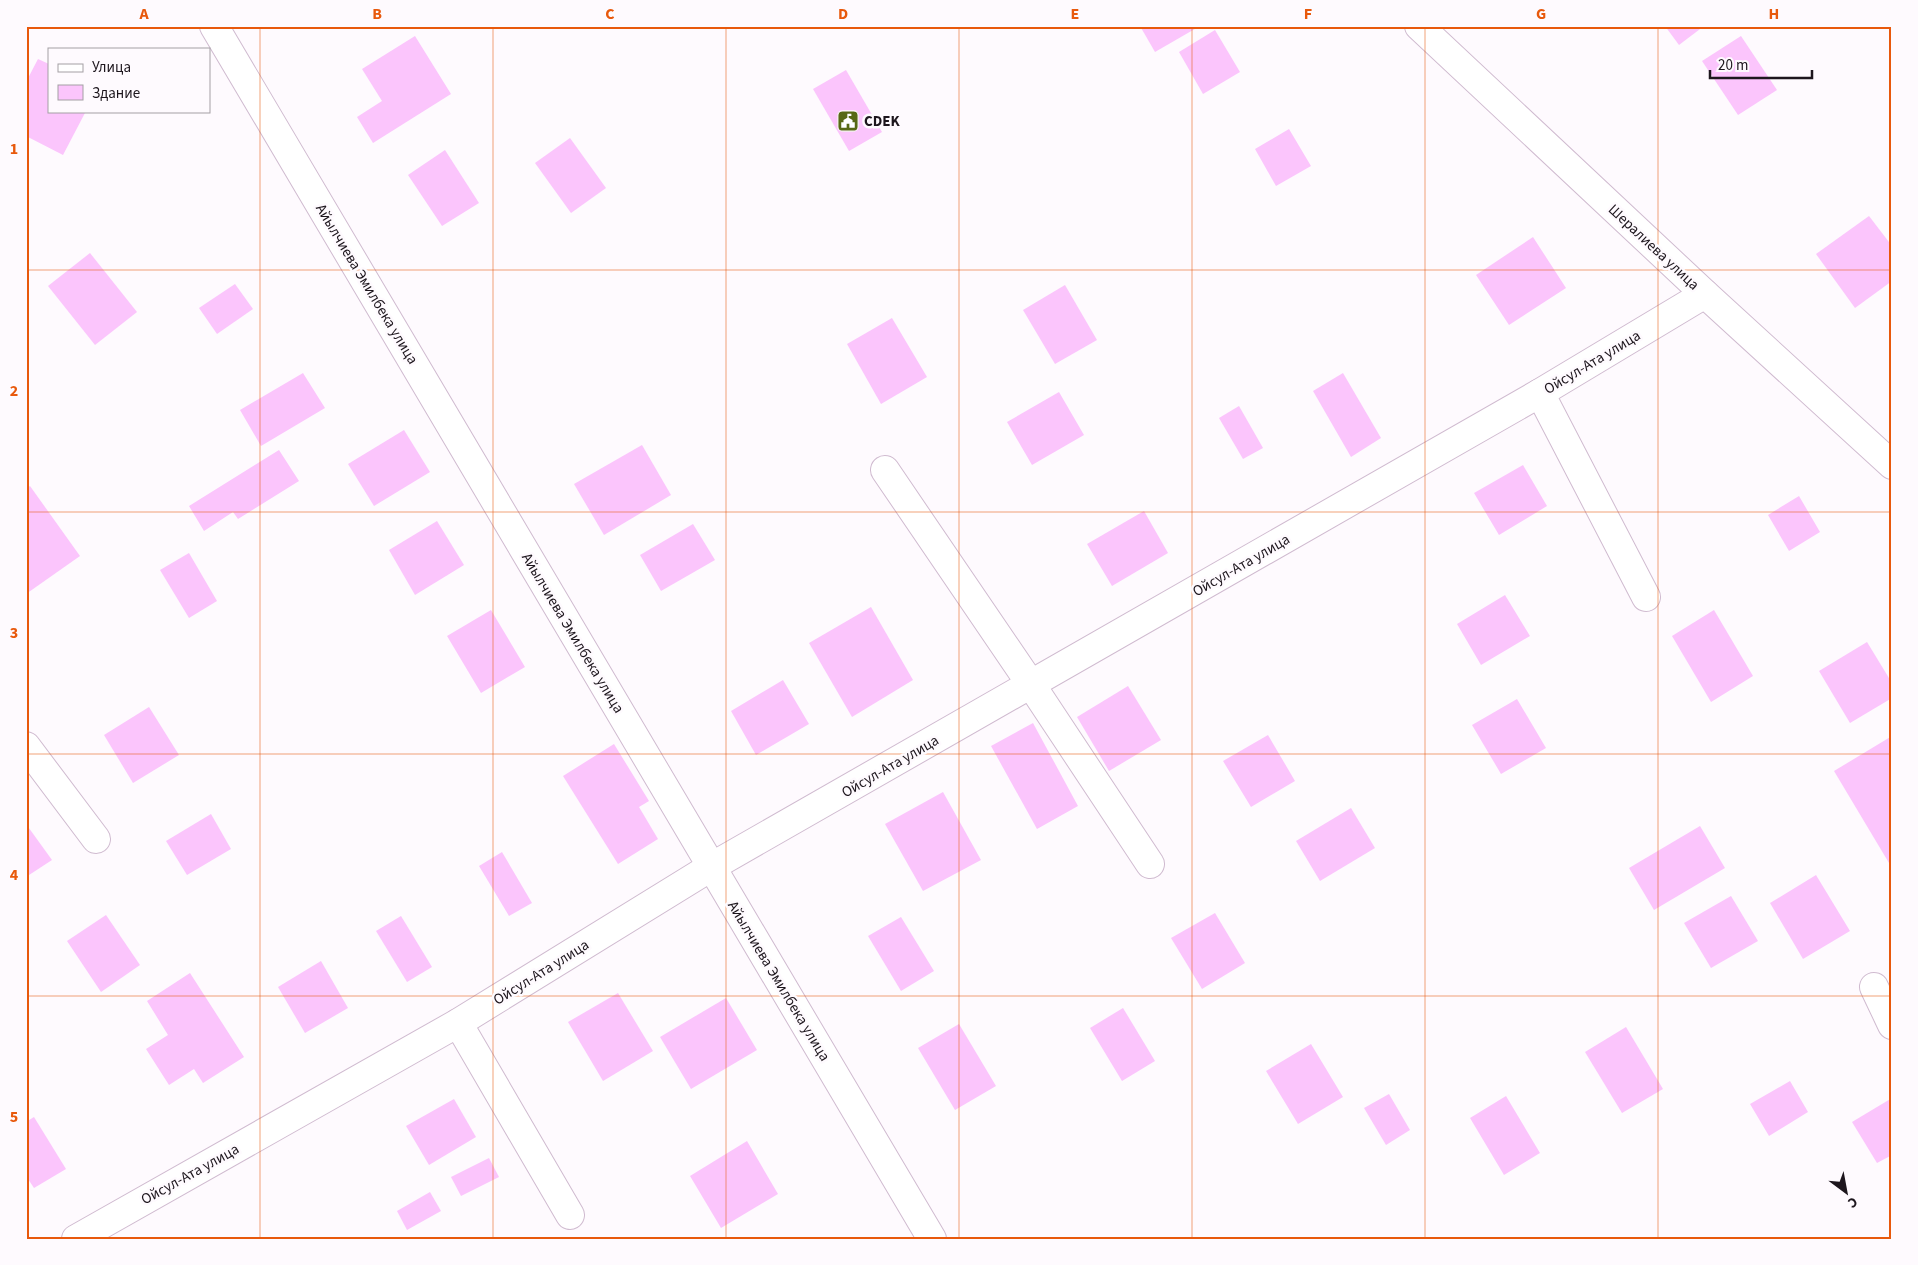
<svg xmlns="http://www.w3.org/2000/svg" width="1918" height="1265" font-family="'Source Sans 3',sans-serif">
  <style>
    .building { fill: #fbc5fc }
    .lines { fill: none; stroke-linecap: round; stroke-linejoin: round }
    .street-casing { stroke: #d0bbd0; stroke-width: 30 }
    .secondary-casing { stroke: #d0bbd0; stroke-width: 30 }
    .street { stroke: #fff; stroke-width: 28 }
    .secondary { stroke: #fff; stroke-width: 28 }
    .grid { fill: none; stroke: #e8590c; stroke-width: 1; stroke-opacity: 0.55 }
    .labels { text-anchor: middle; stroke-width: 5; stroke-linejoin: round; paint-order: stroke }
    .poi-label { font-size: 15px; font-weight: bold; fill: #1d161d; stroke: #fefafe; text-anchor: start }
    .street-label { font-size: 15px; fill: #1d161d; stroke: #fefafe }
    .neatline { fill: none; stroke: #e8590c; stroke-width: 2 }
    .grid-label { font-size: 16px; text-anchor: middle; font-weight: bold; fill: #e8590c }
  </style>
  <rect width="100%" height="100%" fill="#fefafe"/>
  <g class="building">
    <polygon points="1140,26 1200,26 1155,52"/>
    <polygon points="1665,26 1704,26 1679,45"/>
    <polygon points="1215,30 1240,72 1203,94 1179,52"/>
    <polygon points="415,36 451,94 373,143 357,117 382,101 362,69"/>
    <polygon points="1741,36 1777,90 1738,115 1702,61"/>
    <polygon points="38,59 49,64 49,111 86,111 63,155 26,136 26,82"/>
    <polygon points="846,70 882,132 849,151 813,89"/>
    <polygon points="1289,129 1311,166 1276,186 1255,149"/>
    <polygon points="570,138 606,188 571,213 535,163"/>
    <polygon points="445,150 479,203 442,226 408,175"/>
    <polygon points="1869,216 1892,246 1892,281 1855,308 1816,254"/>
    <polygon points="1533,237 1566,288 1509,325 1476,275"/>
    <polygon points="90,253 137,312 95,345 48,286"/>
    <polygon points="235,284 253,309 217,334 199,308"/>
    <polygon points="1065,285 1097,340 1055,364 1023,310"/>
    <polygon points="892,318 927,377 881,404 847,344"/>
    <polygon points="303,373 325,408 261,446 240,410"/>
    <polygon points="1343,373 1381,438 1351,457 1313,391"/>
    <polygon points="1059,392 1084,435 1032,465 1007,422"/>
    <polygon points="1239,406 1263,448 1243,459 1219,418"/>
    <polygon points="404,430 430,472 374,506 348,464"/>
    <polygon points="642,445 671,495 604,535 574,484"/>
    <polygon points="279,450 299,481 238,519 233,512 204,531 189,506"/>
    <polygon points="1523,465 1547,506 1499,535 1474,493"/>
    <polygon points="30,486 80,556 26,594 26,489"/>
    <polygon points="1799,496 1820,532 1789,551 1768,515"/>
    <polygon points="1144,511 1168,553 1112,586 1087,544"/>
    <polygon points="437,521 464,565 415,595 389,550"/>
    <polygon points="693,524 715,560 661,591 640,555"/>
    <polygon points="189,553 217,601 189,618 160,570"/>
    <polygon points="1505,595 1530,636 1481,665 1457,624"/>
    <polygon points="871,607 913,680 852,717 809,643"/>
    <polygon points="491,610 525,667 481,693 447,636"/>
    <polygon points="1714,610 1753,676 1711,702 1672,636"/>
    <polygon points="1867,642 1892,683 1892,698 1850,723 1819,671"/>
    <polygon points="783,680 809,724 756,755 731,711"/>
    <polygon points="1128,686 1161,740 1109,771 1077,717"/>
    <polygon points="1517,699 1546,748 1501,774 1472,725"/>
    <polygon points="149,707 179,755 133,783 104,735"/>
    <polygon points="1033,723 1078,806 1037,829 991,746"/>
    <polygon points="1268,735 1295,781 1251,807 1223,761"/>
    <polygon points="1892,736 1892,868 1834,771"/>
    <polygon points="614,744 649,801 639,807 658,839 618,864 563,776"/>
    <polygon points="943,792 981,860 923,891 885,824"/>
    <polygon points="1351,808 1375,848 1320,881 1296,841"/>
    <polygon points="211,814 231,849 187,875 166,841"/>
    <polygon points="26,824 52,860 26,877"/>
    <polygon points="1700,826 1725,868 1654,910 1629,868"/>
    <polygon points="502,852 532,903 509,916 479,866"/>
    <polygon points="1816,875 1850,931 1803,959 1770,903"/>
    <polygon points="1731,896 1758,941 1711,968 1684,923"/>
    <polygon points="1215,913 1245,963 1202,989 1171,938"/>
    <polygon points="106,915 140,965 101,992 67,941"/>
    <polygon points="401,916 432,967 407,982 376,931"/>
    <polygon points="901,917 934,971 901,991 868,936"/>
    <polygon points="321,961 348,1008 305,1033 278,987"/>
    <polygon points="190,973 244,1057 203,1083 194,1069 169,1085 146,1049 168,1035 147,1001"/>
    <polygon points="618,993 653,1051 603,1081 568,1022"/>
    <polygon points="726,998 757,1050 691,1089 660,1037"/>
    <polygon points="1123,1008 1155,1061 1122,1081 1090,1028"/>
    <polygon points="959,1024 996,1086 955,1110 918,1048"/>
    <polygon points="1626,1027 1663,1089 1622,1113 1585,1052"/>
    <polygon points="1311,1044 1343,1097 1298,1124 1266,1071"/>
    <polygon points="1790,1081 1808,1112 1769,1136 1750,1104"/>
    <polygon points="1389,1094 1410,1130 1386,1145 1364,1108"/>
    <polygon points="1506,1096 1540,1153 1504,1175 1470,1118"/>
    <polygon points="1892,1098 1892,1155 1877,1163 1852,1122"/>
    <polygon points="454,1099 476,1137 429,1165 406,1126"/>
    <polygon points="34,1117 66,1169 34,1188 26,1176 26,1122"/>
    <polygon points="747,1141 778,1194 721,1228 690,1176"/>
    <polygon points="489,1158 499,1177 461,1196 451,1177"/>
    <polygon points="430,1192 441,1211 407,1230 397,1211"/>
  </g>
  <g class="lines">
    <g class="street-casing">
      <g id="street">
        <polyline points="214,26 932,1239"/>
        <polyline points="1540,393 1646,597"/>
        <polyline points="885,470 1032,686 1150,864"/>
        <polyline points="26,746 96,839"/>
        <polyline points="1874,987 1892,1025"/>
        <polyline points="458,1023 570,1215"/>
        <polyline points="76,1239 458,1023 711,867 1540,393 1705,294"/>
      </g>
    </g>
    <g class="secondary-casing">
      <polyline id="secondary" points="1419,26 1705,294 1892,465"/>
    </g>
    <use href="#street" class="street"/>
    <use href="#secondary" class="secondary"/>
  </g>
  <path class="grid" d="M260 26V1239M493 26V1239M726 26V1239M959 26V1239M1192 26V1239M1425 26V1239M1658 26V1239M26 270H1892M26 512H1892M26 754H1892M26 996H1892"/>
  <defs>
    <g id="civic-square" transform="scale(1.125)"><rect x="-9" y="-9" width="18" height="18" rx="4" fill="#576915" stroke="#fefafe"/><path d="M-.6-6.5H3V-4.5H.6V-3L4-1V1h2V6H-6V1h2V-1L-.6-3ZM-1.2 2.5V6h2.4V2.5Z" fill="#fff"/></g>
  </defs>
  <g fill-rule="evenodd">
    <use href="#civic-square" x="848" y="121"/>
  </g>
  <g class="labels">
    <g class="poi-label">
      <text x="864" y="126">CDEK</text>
    </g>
    <g class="street-label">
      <text transform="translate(1654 247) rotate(43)" y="5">Шералиева улица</text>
      <text transform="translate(367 284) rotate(59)" y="5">Айылчиева Эмилбека улица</text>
      <text transform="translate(1592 362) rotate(-31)" y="5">Ойсул-Ата улица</text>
      <text transform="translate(1241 565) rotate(-30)" y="5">Ойсул-Ата улица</text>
      <text transform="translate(573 633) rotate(59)" y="5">Айылчиева Эмилбека улица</text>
      <text transform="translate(890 766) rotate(-30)" y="5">Ойсул-Ата улица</text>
      <text transform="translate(541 972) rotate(-32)" y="5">Ойсул-Ата улица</text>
      <text transform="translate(779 981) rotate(59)" y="5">Айылчиева Эмилбека улица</text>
      <text transform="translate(190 1174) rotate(-29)" y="5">Ойсул-Ата улица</text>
    </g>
  </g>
  <rect width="1918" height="1265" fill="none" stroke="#fefafe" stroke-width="55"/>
  <rect x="48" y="48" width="162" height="65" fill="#fefafe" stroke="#a49fa4"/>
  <rect x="58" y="64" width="25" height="8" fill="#ffffff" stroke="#a49fa4"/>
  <text x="92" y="72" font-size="15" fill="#1d161d">Улица</text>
  <rect x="58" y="85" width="25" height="15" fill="#fbc5fc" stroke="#a49fa4"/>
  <text x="92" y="98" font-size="15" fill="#1d161d">Здание</text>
  <g transform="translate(1846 1192) rotate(148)" stroke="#fefafe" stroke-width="4" paint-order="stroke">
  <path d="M0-4L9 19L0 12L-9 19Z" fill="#1d161d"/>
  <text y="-8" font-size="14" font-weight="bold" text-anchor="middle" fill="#1d161d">С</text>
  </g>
  <path d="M1710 70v8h102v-8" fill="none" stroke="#1d161d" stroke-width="2.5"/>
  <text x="1718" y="70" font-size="15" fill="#1d161d" stroke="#fefafe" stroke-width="4" paint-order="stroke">20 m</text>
  <rect x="28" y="28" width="1862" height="1210" class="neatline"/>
  <g class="grid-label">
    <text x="144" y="19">A</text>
    <text x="377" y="19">B</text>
    <text x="610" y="19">C</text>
    <text x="843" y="19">D</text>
    <text x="1075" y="19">E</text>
    <text x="1308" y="19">F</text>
    <text x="1541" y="19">G</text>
    <text x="1774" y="19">H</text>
    <text x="14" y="154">1</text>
    <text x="14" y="396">2</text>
    <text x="14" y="638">3</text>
    <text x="14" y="880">4</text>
    <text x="14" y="1122">5</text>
  </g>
</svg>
